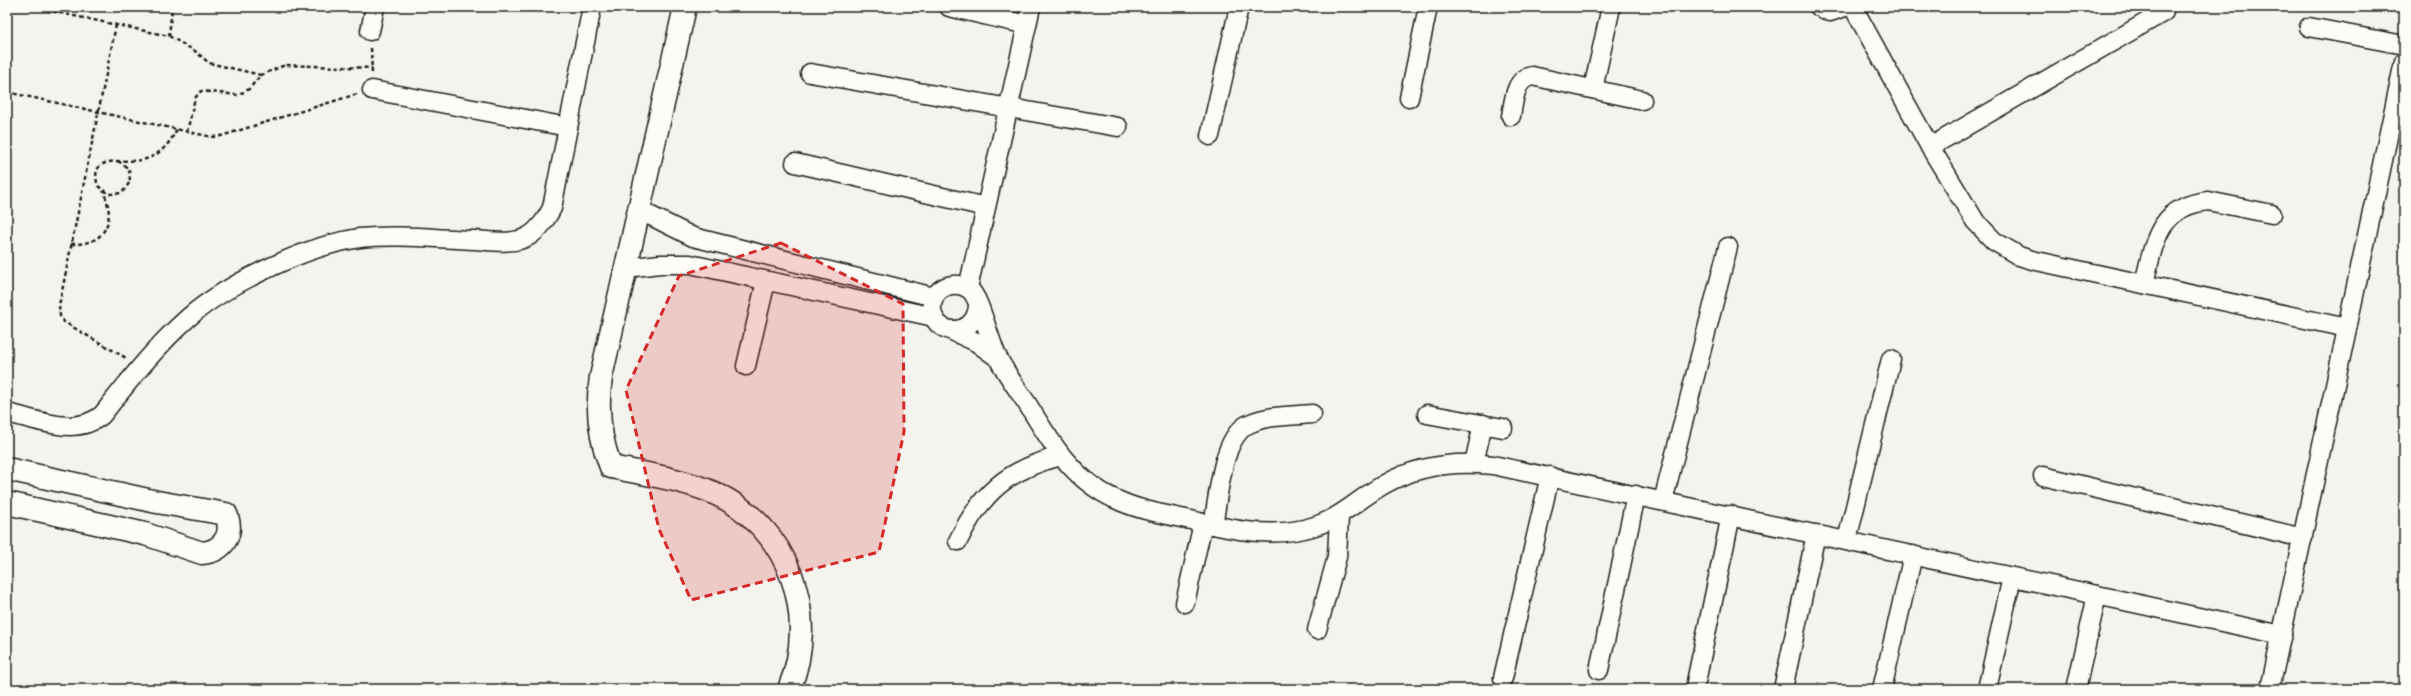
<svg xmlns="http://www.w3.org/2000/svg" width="2411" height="696" font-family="Pangolin,sans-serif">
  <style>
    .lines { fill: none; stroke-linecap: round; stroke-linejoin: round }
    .minor-casing { stroke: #1c1c1c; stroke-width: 21 }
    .tertiary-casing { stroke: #1c1c1c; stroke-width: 25 }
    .path { stroke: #1c1c1c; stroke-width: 2.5; stroke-dasharray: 4 3; stroke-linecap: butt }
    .minor { stroke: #fdfcf7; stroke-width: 18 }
    .tertiary { stroke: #fdfcf7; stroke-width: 22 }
    .marked { fill: #d62828; fill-opacity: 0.2; stroke: #d62828; stroke-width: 3; stroke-dasharray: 8 5; stroke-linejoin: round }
  </style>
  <rect width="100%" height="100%" fill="#f4f3ee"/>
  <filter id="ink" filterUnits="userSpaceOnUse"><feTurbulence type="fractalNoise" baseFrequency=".025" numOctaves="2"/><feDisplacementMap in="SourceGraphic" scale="8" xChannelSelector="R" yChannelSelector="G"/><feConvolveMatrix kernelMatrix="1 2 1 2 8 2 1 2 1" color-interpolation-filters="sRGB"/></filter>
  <g filter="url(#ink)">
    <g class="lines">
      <g class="minor-casing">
        <g id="minor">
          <polyline points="949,7 1027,25"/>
          <polyline points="1819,7 1830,12 1845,7"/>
          <polyline points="1853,7 1930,147 1975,221 1994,241 2019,256 2032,260 2347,328"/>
          <polyline points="2309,27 2404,45"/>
          <polyline points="370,31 375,7"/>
          <polyline points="810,73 1118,127"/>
          <polyline points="1593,89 1611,7"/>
          <polyline points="372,90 568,127"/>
          <polyline points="1409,98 1428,7"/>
          <path d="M1511 116C1514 102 1514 79 1532 76L1642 100"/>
          <polyline points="1210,136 1239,7"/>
          <polyline points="1930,147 2164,12"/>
          <polyline points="795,163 986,207"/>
          <polyline points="639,210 693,237 934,297"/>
          <polyline points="626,268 660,264 690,264 934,317"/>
          <path d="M2144 284C2154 243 2158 206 2208 201L2272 214"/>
          <polyline points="968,288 1031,7"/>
          <path d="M978 306C975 340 930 336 932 306 933 288 955 278 970 290 980 298 990 343 998 358 1007 375 1018 390 1028 405 1051 443 1073 480 1115 499 1140 511 1168 515 1195 521 1226 528 1261 536 1293 531 1336 525 1349 505 1383 485 1417 465 1454 461 1493 465L2282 635"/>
          <polyline points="950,330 976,342 998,358"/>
          <polyline points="746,366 766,281"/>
          <path d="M7 413C39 420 75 437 102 415 129 381 156 346 189 317 228 283 309 245 360 238 398 234 438 239 475 240 492 241 514 245 529 236 540 229 546 219 552 208L592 7"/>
          <polyline points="1427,414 1503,428"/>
          <polyline points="1474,463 1483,424"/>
          <polyline points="2043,476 2303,538"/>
          <polyline points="1663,501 1728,247"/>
          <path d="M1213 525C1219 497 1221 434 1251 423 1269 415 1293 416 1312 414"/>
          <polyline points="1847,540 1891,359"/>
          <path d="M958 541C981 493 1008 469 1061 456"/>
          <polyline points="1185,603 1203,523"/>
          <polyline points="1317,630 1337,557 1339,516"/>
          <polyline points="1599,670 1636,495"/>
          <polyline points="1503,678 1550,476"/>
          <polyline points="1696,682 1731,515"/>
          <polyline points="1783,689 1816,534"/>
          <polyline points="1882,689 1913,555"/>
          <polyline points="1987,689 2012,577"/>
          <polyline points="2076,689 2097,595"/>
          <polyline points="2270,689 2404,62"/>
        </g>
      </g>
      <g class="tertiary-casing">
        <g id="tertiary">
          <path d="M685 7 601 377C596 409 599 437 611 467 645 474 682 479 714 493 789 526 820 615 789 689"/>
          <path d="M7 469 157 502 226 514C234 534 224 551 202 553L145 534 7 503"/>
        </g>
      </g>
      <g class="path">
        <polyline points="32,7 169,36 195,51 209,63 261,75"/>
        <polyline points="116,25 59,306 60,316 64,322 126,358"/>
        <polyline points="169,36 172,7"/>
        <polyline points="371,48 372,75"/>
        <polyline points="7,92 212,137 221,136 357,94"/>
        <polyline points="187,132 195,98 201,91 238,95 249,89 261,75 285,65 372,68"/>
        <path d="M118 161 129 169 130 182 122 193 109 194 98 186C87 151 128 165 146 159 161 154 170 143 177 129"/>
        <path d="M71 244C105 246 117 220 103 191"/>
      </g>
      <use href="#minor" class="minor"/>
      <use href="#tertiary" class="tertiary"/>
    </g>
  </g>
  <path class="marked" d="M781 243 903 304 904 432 879 552 691 600 659 529 626 390 679 276Z"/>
  <rect width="2411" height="696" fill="none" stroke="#fdfcf7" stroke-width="24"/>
  <rect x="12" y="12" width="2387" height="672" fill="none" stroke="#1c1c1c" stroke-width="1.5" filter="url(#ink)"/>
</svg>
